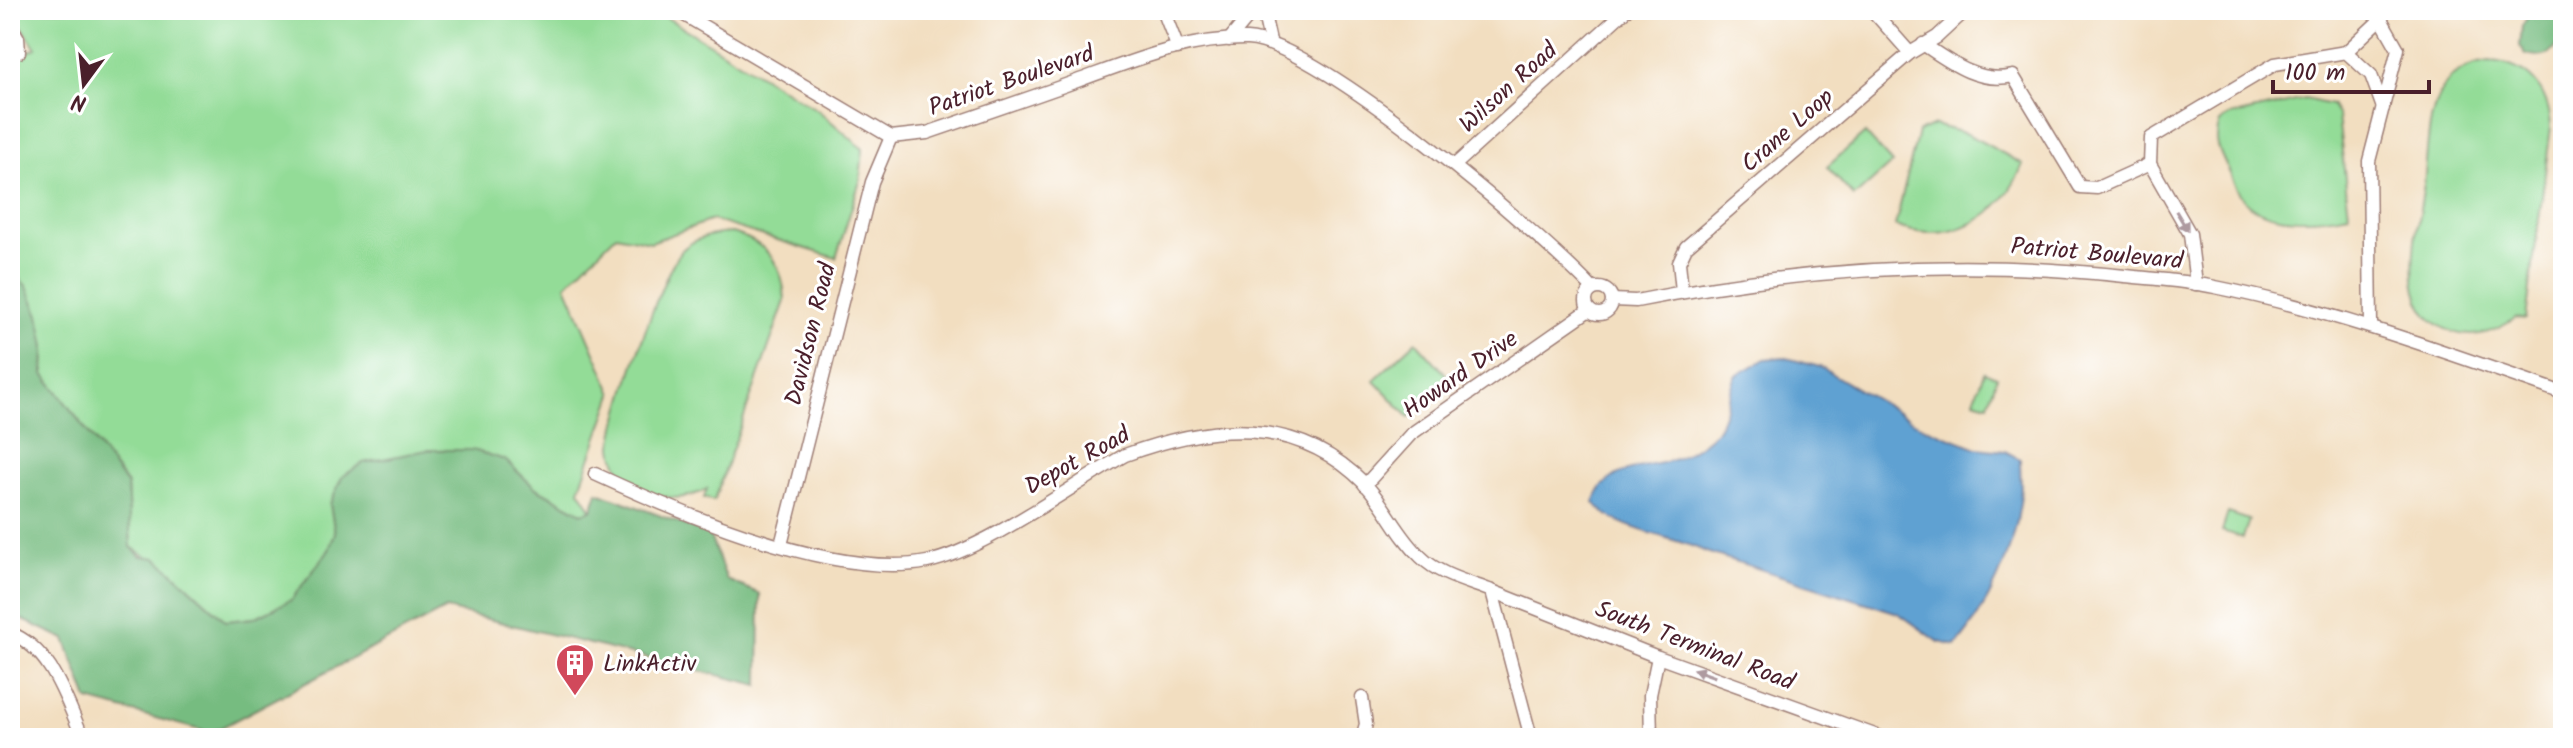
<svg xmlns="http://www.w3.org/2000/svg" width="2573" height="748" font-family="Kalam,sans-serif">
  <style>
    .green { fill: #93dc97; stroke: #6e7e61; stroke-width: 2 }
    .forest { fill: #76bc80; stroke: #606e56; stroke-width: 2 }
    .water { fill: #5fa1d2; stroke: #54607e; stroke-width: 2 }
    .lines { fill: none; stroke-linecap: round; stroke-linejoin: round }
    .minor-casing { stroke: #9e7e76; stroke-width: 15 }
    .minor { stroke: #fff; stroke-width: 12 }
    .oneway { fill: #ae9aa0 }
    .labels { text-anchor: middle; stroke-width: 6; stroke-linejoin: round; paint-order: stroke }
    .street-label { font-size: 24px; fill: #4a1f2b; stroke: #fff }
    .poi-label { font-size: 24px; fill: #4a1f2b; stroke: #fff; text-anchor: start }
  </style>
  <rect width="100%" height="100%" fill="#fff"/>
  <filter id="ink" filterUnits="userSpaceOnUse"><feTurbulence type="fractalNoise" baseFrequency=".0125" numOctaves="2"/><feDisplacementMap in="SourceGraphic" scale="16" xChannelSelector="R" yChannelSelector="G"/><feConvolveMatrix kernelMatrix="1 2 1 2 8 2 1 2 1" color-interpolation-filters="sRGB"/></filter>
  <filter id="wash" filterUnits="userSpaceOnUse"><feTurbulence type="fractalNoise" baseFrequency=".006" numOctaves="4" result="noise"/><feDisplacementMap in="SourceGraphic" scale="32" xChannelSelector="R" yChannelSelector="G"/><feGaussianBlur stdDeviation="1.8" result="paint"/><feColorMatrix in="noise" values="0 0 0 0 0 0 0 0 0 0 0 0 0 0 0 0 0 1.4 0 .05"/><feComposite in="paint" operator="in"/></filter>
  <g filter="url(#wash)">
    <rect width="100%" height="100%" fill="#f2dec0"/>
    <g class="green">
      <polygon points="11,10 654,10 819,111 863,149 860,181 836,258 712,220 651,242 616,235 566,285 613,394 579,490 592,510 582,513 534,487 505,460 330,504 335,533 329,550 291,601 254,618 226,621 173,572 131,547 127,484 44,374 45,347 27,287 10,268 10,59 36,48"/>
      <path d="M2490 62C2528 65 2549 89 2551 127L2526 319 2516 318C2496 331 2477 340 2453 332 2392 312 2418 231 2424 184 2428 152 2426 109 2447 83 2457 69 2474 64 2490 62Z"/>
      <path d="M2305 99 2331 105 2338 116 2349 214C2319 220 2264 226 2242 197 2236 190 2232 178 2228 169 2219 152 2213 141 2220 122L2230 116Z"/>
      <path d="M1934 125 1967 134 2023 164C2002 218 1951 247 1895 226L1918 132Z"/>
      <polygon points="1865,133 1892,163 1854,197 1827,167"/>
      <path d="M732 233C767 242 784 265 785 301L714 501 704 498 707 489C686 500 670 500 648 493 629 487 615 468 613 447 612 421 663 270 681 251 695 237 713 234 732 233Z"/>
      <polygon points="1416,341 1451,380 1409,417 1374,380"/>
      <polygon points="1984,372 1997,377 1988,404 1974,400"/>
      <polygon points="2228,513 2249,520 2243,538 2222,531"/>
    </g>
    <g class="forest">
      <path d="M2532 10H2563C2563 36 2560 64 2526 55L2520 46 2522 26Z"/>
      <polygon points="10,268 27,287 39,315 45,347 44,374 127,485 131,547 141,556 157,558 226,621 254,618 291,600 329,550 335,533 330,504 342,477 363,463 427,450 473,450 505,460 534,487 582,513 592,510 598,492 709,534 727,580 760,594 759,685 446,609 211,733 88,700 65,639 10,614"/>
    </g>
    <path class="water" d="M1783 357 1820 367 1923 427 1977 448 2005 451 2020 459C2020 473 2022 489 2020 503 2014 553 1987 609 1956 646L1939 642 1898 613 1706 552C1676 536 1613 531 1594 502 1605 469 1637 469 1665 462 1681 459 1697 448 1709 438 1727 423 1727 396 1736 376L1765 359Z"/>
  </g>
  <g filter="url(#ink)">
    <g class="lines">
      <g class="minor-casing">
        <g id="minor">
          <path d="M676 10 891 137 927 133C977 116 1027 99 1077 81 1132 61 1187 38 1247 39 1316 41 1541 234 1593 289"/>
          <polyline points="1163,10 1177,46"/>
          <polyline points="1263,10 1270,41"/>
          <polyline points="1872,10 1910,53"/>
          <polyline points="10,24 18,38 19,52"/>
          <polyline points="1229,40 1254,10"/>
          <path d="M1923 44C1951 63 1979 84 2013 76L2080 187 2097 188 2150 164"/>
          <polyline points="2346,52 2371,75 2383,108"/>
          <polyline points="1455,165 1626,10"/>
          <polyline points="2196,284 2190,234 2150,164 2151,138 2275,64 2346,52 2381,19 2382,10"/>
          <circle cx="1599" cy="301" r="13"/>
          <polyline points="1682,291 1679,262 1686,247 1910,53 1937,37 1966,10"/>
          <path d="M1612 300 1636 301C1796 269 1962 258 2125 276 2155 279 2186 281 2215 287 2335 311 2448 353 2563 393"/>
          <polyline points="2371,325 2369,161 2398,49 2381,19"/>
          <path d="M595 474C679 513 836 580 927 562 983 551 1072 485 1125 455 1210 424 1296 414 1365 484 1386 506 1398 536 1421 557 1439 575 1469 582 1492 591L1531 738"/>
          <polyline points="1365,485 1411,434 1589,310"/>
          <polyline points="781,545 872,182 891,137"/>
          <polyline points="1492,591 1658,657 1883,738"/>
          <path d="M10 633C52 649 66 700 83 738"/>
          <polyline points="1362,698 1366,724 1362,738"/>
          <polyline points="1651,738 1650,695 1658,657"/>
        </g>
      </g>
      <use href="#minor" class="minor"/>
    </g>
    <defs><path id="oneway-solid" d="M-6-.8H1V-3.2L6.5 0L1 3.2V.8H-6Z" transform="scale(2)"/></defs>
    <g class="oneway">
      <use href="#oneway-solid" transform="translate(2182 221) rotate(59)"/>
      <use href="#oneway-solid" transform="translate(1704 673) rotate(-160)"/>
    </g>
  </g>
  <defs>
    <g id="building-pin" transform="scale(2)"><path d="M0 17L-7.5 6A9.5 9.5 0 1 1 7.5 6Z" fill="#d1495b" stroke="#fff"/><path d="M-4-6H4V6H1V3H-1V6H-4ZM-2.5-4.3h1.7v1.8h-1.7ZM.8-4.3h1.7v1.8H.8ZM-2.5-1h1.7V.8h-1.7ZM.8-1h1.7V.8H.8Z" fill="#fff"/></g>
  </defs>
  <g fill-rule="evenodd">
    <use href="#building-pin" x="575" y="663"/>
  </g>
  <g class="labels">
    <g class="street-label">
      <text transform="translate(1011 80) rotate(-19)" y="8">Patriot Boulevard</text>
      <text transform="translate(1508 87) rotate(-42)" y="8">Wilson Road</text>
      <text transform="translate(1787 130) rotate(-41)" y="8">Crane Loop</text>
      <text transform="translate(2097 253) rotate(5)" y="8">Patriot Boulevard</text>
      <text transform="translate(810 334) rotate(-76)" y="8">Davidson Road</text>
      <text transform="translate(1460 374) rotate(-35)" y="8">Howard Drive</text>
      <text transform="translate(1077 460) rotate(-29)" y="8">Depot Road</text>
      <text transform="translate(1695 645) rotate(21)" y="8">South Terminal Road</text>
    </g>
    <g class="poi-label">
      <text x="603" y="671">LinkActiv</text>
    </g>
  </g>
  <rect width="2573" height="748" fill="none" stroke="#fff" stroke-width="40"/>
  <g transform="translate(84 84) rotate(195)" stroke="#ffffff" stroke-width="6" paint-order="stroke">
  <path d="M0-6L14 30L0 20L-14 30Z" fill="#4a1f2b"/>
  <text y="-12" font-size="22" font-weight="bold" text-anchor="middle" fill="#4a1f2b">N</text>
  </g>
  <path d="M2273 80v12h156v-12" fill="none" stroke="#4a1f2b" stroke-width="4"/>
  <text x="2285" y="80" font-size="24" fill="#4a1f2b" stroke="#ffffff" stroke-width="6" paint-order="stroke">100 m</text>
</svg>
